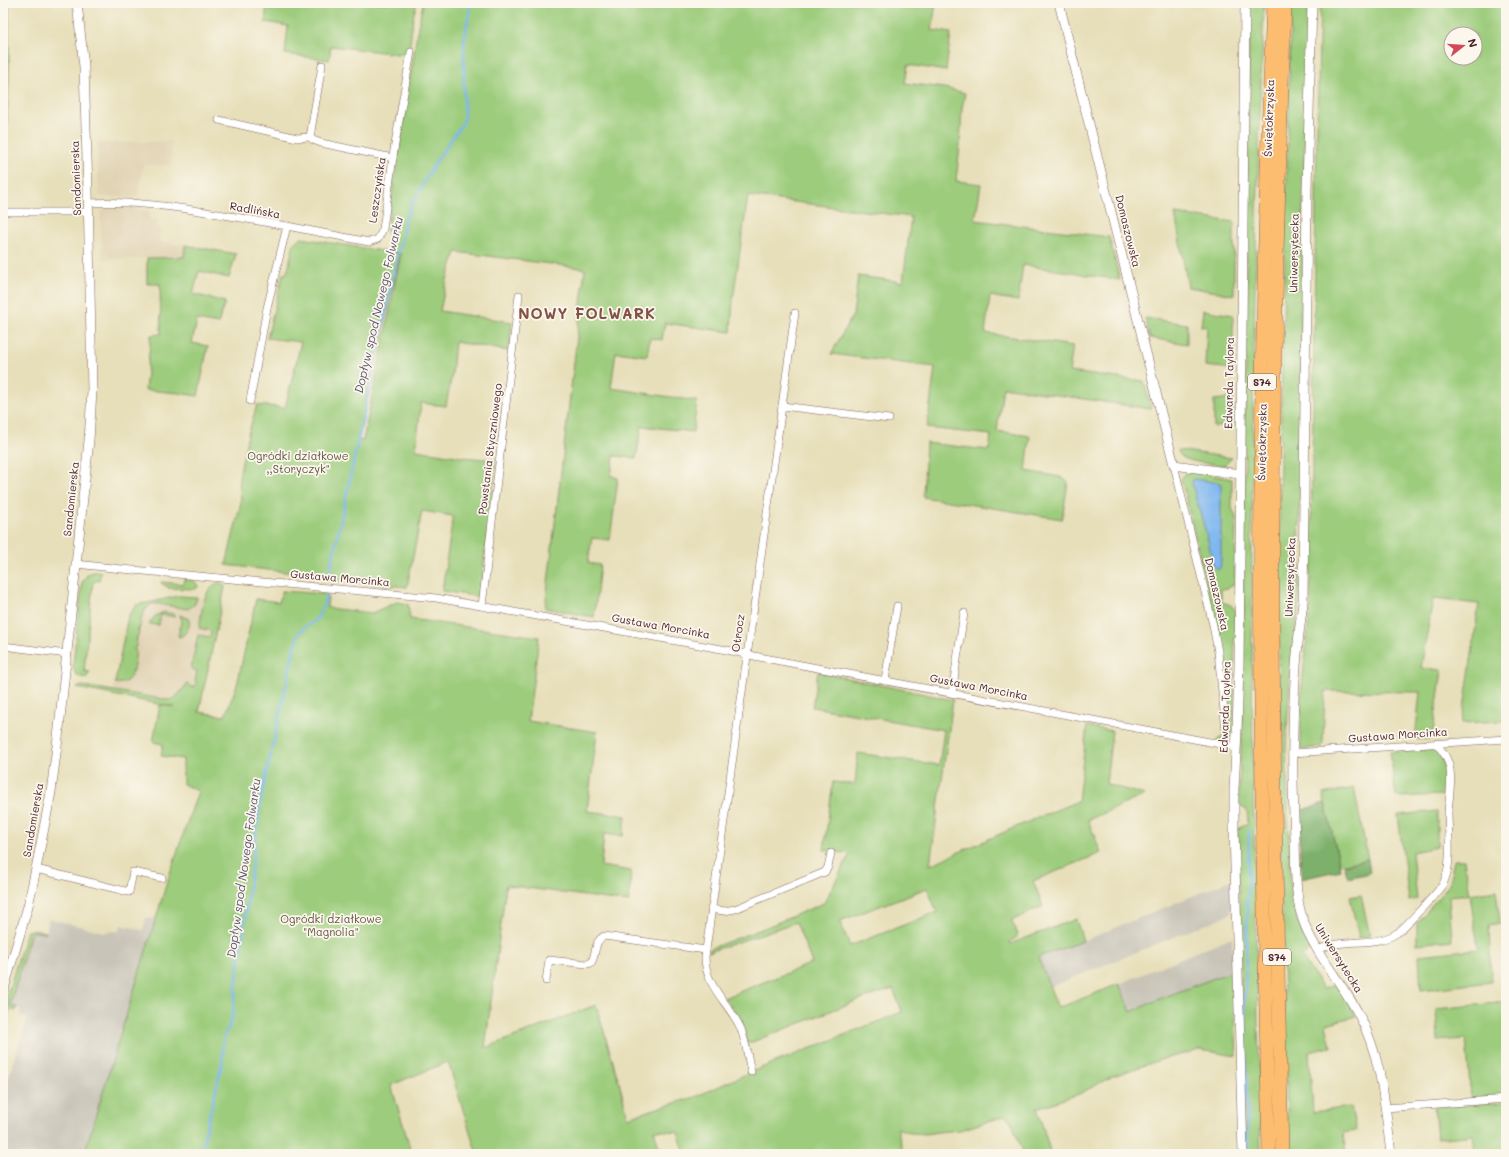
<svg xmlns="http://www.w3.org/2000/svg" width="1509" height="1157" font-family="Mali,sans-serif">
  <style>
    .built { fill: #e1d3b4 }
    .industrial { fill: #c8c4b8 }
    .green { fill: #9ccc7b; stroke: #737653; fill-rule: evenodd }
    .forest { fill: #7db06b; stroke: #64684b }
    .water { fill: #7fb7ef; stroke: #646b8d }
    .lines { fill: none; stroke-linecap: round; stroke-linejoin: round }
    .stream { stroke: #7fb7ef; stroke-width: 2.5 }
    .minor-casing { stroke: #81625d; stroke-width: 8 }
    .tertiary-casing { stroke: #81625d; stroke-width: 10 }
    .motorway-casing { stroke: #81625d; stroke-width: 14 }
    .minor { stroke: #fff; stroke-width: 7 }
    .tertiary { stroke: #fff; stroke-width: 9 }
    .motorway { stroke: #fcbd6f; stroke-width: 13 }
    .labels { text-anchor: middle; stroke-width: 3.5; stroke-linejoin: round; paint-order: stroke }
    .shield { fill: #fbf7ec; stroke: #7f6065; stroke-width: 1 }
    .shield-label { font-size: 10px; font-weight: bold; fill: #4a1f2b }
    .street-label { font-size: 11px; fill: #4a1f2b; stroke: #fbf7ec }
    .park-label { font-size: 11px; fill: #635343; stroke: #fbf7ec }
    .water-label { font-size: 12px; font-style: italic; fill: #5d5470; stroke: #fbf7ec }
    .district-label { font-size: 15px; font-weight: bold; letter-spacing: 1px; fill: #835146; stroke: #fbf7ec }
  </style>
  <rect width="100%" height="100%" fill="#fbf7ec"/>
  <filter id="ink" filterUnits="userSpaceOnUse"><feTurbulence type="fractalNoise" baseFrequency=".025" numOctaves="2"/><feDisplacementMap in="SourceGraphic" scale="8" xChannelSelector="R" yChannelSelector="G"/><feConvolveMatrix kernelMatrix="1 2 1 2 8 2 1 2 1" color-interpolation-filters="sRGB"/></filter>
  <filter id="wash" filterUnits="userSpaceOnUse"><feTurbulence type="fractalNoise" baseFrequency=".012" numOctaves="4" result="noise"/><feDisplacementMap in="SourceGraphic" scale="16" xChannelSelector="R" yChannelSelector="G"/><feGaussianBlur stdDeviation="0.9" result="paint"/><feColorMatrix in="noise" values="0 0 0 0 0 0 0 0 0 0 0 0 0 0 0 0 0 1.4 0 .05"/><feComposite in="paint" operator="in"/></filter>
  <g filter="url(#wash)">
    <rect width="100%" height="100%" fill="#e7dfb9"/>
    <g class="built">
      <polygon points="172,141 172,165 143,165 138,197 99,197 97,143"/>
      <polygon points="110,208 149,210 150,220 158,219 161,242 185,245 184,257 102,260 100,211"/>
      <polygon points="197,597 206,598 199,628 211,630 210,637 198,635 191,669 197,670 195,681 197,683 193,688 188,685 186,685 175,698 169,700 114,690 115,683 118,684 129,679 132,675 136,651 134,650 135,644 137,642 136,637 139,631 137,631 137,629 140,629 138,628 141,622 138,622 139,618 142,618 146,608 152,604 159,604 187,609 197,600"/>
    </g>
    <g class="industrial">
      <polygon points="1231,880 1231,914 1050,987 1037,957 1088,939"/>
      <polygon points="146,918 156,919 99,1105 83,1154 3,1154 3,1131 5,1132 9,1120 3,1118 3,1089 5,1089 8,1079 28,1018 20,1015 21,1009 10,1006 31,932 46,933 49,919 104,932 119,931 121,925 143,930"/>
      <polygon points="1232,937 1233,971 1162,998 1131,1012 1119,984"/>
    </g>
    <g class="green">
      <polygon points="3,3 9,3 9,79 6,147 3,146"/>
      <polygon points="267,3 417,3 413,17 409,53 407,51 406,55 331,46 329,60 285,54 288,26 265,22"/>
      <polygon points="423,3 936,3 932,30 951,33 946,71 908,65 905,83 944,88 965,93 962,108 960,145 956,181 981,184 975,220 1109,237 1120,280 1023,265 1018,301 990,296 985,333 1073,346 1069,372 1144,381 1151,409 1003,387 997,431 1030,436 1026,471 1060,477 1068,482 1062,519 923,497 926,443 989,450 991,435 927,428 935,367 831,354 853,315 858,276 903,282 911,217 748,196 733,299 731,332 665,323 662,340 650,338 647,356 616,352 611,388 697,401 693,432 642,426 636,458 614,456 611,476 618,478 610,540 592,538 588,563 600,565 594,617 545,608 585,269 574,267 456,252 446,283 440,311 512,322 509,351 455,342 452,374 446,406 421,403 416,450 462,457 496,460 480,597 442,591 453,516 422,511 407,587 328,580 335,548 328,577 226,565 241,502 239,477 248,434 257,405 285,408 301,342 267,338 283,274 287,273 294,243 301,238 400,254 358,440 363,441 401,254 392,252 387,232 389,212 418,27"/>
      <path d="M1249 3H1264C1256 209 1251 416 1252 622 1252 799 1257 977 1261 1154H1245L1237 829 1248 824 1247 810 1238 805 1242 723Z"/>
      <polygon points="1291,3 1308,3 1301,306 1299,602 1290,673 1286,749 1291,892 1297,920 1304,935 1313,948 1302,957 1323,989 1337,984 1356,1016 1326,1024 1331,1047 1309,1052 1313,1112 1351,1107 1356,1131 1343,1133 1346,1154 1288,1154 1281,876 1279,618 1280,451"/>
      <path d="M1320 3H1506V721L1462 723 1479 604 1433 599 1421 668 1442 670 1432 739H1415L1420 692 1325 691 1323 742 1322 747 1300 749 1301 695 1310 608 1317 126ZM1451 34H1475V58H1451Z"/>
      <polygon points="1175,214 1234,222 1234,295 1188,287"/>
      <polygon points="185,245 236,254 229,278 199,271 193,294 225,302 218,324 197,320 192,343 208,346 198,396 179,393 145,390 151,335 161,334 160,284 147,284 147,258 184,257"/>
      <polygon points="1203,310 1233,315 1233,369 1205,366 1207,327 1201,326"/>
      <polygon points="1145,318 1187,324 1187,344 1150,338"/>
      <polygon points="1233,398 1233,425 1214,427 1214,400"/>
      <path d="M1178 450 1232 458 1225 465C1215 465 1191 462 1184 458 1180 456 1179 453 1178 450Z"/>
      <path d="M1191 471 1232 479V508L1236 517 1235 579 1234 584 1229 588 1221 589V602C1228 604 1233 604 1235 612L1234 713 1233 733 1231 737 1226 740 1221 742 1217 741C1222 735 1229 738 1229 728L1220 641 1181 478 1185 473Z"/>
      <path d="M93 572H101L99 580 93 582 84 671 90 672 86 678C77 677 74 674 73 665L82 582H83L87 575Z"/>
      <path d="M184 579C190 579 197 581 198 587L195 589 169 588 161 583V582L183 584Z"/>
      <path d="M218 583H222L225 587 199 712 225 716 237 685 256 599 279 602 282 591 327 594 328 596 327 608 372 613 397 602 408 604 410 619 539 637 528 721 597 732 587 811 626 816 623 836 604 834 601 866 631 871 629 902 506 885 485 1048 596 1005 619 1082 628 1117 695 1097 751 1072 902 1012 893 989 861 999 747 1044C745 1022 738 1015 724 998L812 963 796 922 709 952 711 948 767 927 824 903 850 854 824 850 833 782 855 784 858 753 939 765 944 730 812 707 818 672 953 700 930 865 1018 826 1078 801 1087 726 1112 731 1106 784 1145 795 1088 820 1101 853 1033 881 1043 906 1011 921 1016 929 1017 937 1009 942 1010 944 1076 919 1083 941 1038 957 1058 1008 1119 984 1131 1012 1162 998 1233 971 1237 1056 1200 1050 1163 1059 1113 1076 1079 1094 1037 1108 1051 1154H1024L1011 1121 1005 1116 960 1130 938 1132 925 1134 911 1133 897 1128 904 1154H685L678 1132 654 1130 661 1154H477L448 1062 391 1085 412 1154H84L167 882 198 791 183 784V759L161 756 163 744 153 742 160 705 175 707 77 688 82 686 90 687 169 700 175 698 187 684 193 688 197 684 195 681 197 671 191 669 198 635 210 637 211 631 199 628C202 614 202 589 218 583ZM927 888 937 912 850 946 840 921Z"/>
      <polygon points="179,596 197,597 195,604 188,609 159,604 152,604 151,602"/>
      <path d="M150 602 151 605 145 610 142 618H139L141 619V620L139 621 141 622 140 627H138L140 628 139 630 138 629 137 630 139 631 138 636 136 637 138 639H136L137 642 135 643 137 644 134 650 136 651C134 663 134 687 115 683L128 616 136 605Z"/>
      <polygon points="164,612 174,614 174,617 161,614 159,625 149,624 155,616"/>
      <path d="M180 615 189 619C191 627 186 635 179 637L178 636 182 618 180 617Z"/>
      <path d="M1436 749C1447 765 1445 777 1445 795L1396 797 1390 752Z"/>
      <polygon points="1354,788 1368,859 1340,865 1323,794"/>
      <polygon points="1437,811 1437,847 1412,852 1417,899 1409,901 1398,815"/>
      <polygon points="1454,860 1464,860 1470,894 1496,890 1500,923 1489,925 1491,982 1421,990 1419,955 1478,949 1470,894 1449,896 1452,940 1417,944 1417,923 1449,885"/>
      <polygon points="1361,895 1370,936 1359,938 1350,897"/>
      <polygon points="32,930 46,932 46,933 31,932 10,1005 17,1008 15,1011 10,1009 3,1030 7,1015 8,1001 6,999 27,931"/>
      <polygon points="1506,1002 1506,1053 1503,1054 1506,1096 1471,1098 1466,1039 1438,1041 1436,1009"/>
      <polygon points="1506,1102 1506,1154 1475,1154 1473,1135 1437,1139 1434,1107"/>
    </g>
    <g class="forest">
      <polygon points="1325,803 1341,870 1301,879 1299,811"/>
      <polygon points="1368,859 1370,873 1348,878 1344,865"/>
    </g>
    <polygon class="water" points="1193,479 1220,483 1221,485 1221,561 1220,568 1218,570 1215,568 1213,565 1208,540 1192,484"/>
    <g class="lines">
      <g class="stream">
        <polyline points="329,576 405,221 411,206 435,163 464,121 464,41 471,3"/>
        <polyline points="1246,967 1249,831"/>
        <polyline points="1246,971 1245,997 1248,1154"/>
        <polyline points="200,1154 222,1064 223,1040 232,1019 260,803 295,646 300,631 316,620 322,609 327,594"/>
      </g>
    </g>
  </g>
  <g filter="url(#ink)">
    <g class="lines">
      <g class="minor-casing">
        <g id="minor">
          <polyline points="322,65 310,137 313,140 321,143 393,158"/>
          <polyline points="219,120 289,136 297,138 310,137"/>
          <path d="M88 203C155 200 222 215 287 226L267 308 250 401"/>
          <polyline points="3,212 89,212"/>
          <polyline points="287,226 369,242 378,239 383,229 394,150 411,52"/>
          <polyline points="782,406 889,419"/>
          <polyline points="1174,465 1213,625 1218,652 1226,731"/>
          <polyline points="76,564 122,569 436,598 727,650 759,657 1236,747"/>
          <polyline points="482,606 519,295"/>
          <polyline points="3,646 67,654"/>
          <polyline points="885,681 897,606"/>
          <polyline points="952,693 964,613"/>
          <polyline points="1292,753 1506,739"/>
          <polyline points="36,869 129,892 133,872 162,878"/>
          <polyline points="711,909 724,911 735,909 825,872 828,867 831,853"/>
          <path d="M1318 950C1342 937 1375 948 1397 933 1403 929 1439 891 1443 884 1453 865 1448 834 1448 812 1449 799 1452 783 1450 770 1449 760 1443 751 1436 744"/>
          <path d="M546 981 549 960 587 964 591 963C597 954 593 942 604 936L706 950"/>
          <path d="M751 1072C748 1058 746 1043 741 1029 730 1004 705 987 705 957L795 313"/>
          <polyline points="1385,1108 1506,1099"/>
        </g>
      </g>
      <g class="tertiary-casing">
        <g id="tertiary">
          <polyline points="1059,3 1174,465 1240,474"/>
          <path d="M1312 3 1307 188 1303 603C1291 682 1291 760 1295 839 1296 865 1294 895 1303 920 1314 952 1342 983 1358 1013 1382 1057 1385 1106 1391 1154"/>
          <polyline points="3,992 28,906 36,869 51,792 58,738 89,440 92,391 88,189 84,67 77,3"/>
          <polyline points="1243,1154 1234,829 1234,789 1237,732 1239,665 1245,3"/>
        </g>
      </g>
      <g class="motorway-casing">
        <g id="motorway">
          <path d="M1269 1154C1266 1004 1262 853 1261 703 1259 470 1263 236 1273 3"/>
          <path d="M1282 1154C1278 979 1274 803 1273 628 1272 419 1277 211 1285 3"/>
        </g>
      </g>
      <use href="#minor" class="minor"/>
      <use href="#tertiary" class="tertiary"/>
      <use href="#motorway" class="motorway"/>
    </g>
  </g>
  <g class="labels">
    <g class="shield">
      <rect x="1248" y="374" width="28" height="16" rx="3"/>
      <rect x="1263" y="949" width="28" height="16" rx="3"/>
    </g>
    <g class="shield-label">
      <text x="1262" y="386">S74</text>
      <text x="1277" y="961">S74</text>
    </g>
    <g class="street-label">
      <text transform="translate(1269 118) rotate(-88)" y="4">Świętokrzyska</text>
      <text transform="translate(76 178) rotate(-92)" y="4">Sandomierska</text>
      <text transform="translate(377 190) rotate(-82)" y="4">Leszczyńska</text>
      <text transform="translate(255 210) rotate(10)" y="4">Radlińska</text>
      <text transform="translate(1128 231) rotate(76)" y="4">Domaszowska</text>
      <text transform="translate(1294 253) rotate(-89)" y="4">Uniwersytecka</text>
      <text transform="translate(1229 383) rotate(-89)" y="4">Edwarda Taylora</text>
      <text transform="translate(1262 442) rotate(-89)" y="4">Świętokrzyska</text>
      <text transform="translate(490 449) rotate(-83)" y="4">Powstania Styczniowego</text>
      <text transform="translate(71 499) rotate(-84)" y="4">Sandomierska</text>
      <text transform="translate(1290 577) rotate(-88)" y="4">Uniwersytecka</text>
      <text transform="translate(340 578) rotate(5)" y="4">Gustawa Morcinka</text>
      <text transform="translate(1217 594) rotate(77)" y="4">Domaszowska</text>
      <text transform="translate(661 626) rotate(10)" y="4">Gustawa Morcinka</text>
      <text transform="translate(738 633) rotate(-82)" y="4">Otrocz</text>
      <text transform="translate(979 687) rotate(11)" y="4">Gustawa Morcinka</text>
      <text transform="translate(1225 707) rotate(-88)" y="4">Edwarda Taylora</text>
      <text transform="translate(1398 735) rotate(-4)" y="4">Gustawa Morcinka</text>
      <text transform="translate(33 820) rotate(-80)" y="4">Sandomierska</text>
      <text transform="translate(1339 958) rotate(58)" y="4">Uniwersytecka</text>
    </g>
    <g class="park-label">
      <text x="298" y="460">Ogródki działkowe<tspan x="298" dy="13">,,Storyczyk"</tspan></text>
      <text x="331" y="923">Ogródki działkowe<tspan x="331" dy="13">"Magnolia"</tspan></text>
    </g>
    <g class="water-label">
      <text transform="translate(379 305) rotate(-77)" y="4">Dopływ spod Nowego Folwarku</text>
      <text transform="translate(244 868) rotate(-82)" y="4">Dopływ spod Nowego Folwarku</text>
    </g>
    <g class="district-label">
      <text x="587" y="319">NOWY FOLWARK</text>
    </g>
  </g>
  <rect width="1509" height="1157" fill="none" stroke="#fbf7ec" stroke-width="16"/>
  <g transform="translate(1463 46) rotate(73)"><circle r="19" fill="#fbf7ec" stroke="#b4a19f"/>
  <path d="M0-3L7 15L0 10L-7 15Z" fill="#d1495b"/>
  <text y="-6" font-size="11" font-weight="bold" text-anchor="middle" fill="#4a1f2b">N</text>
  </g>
</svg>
